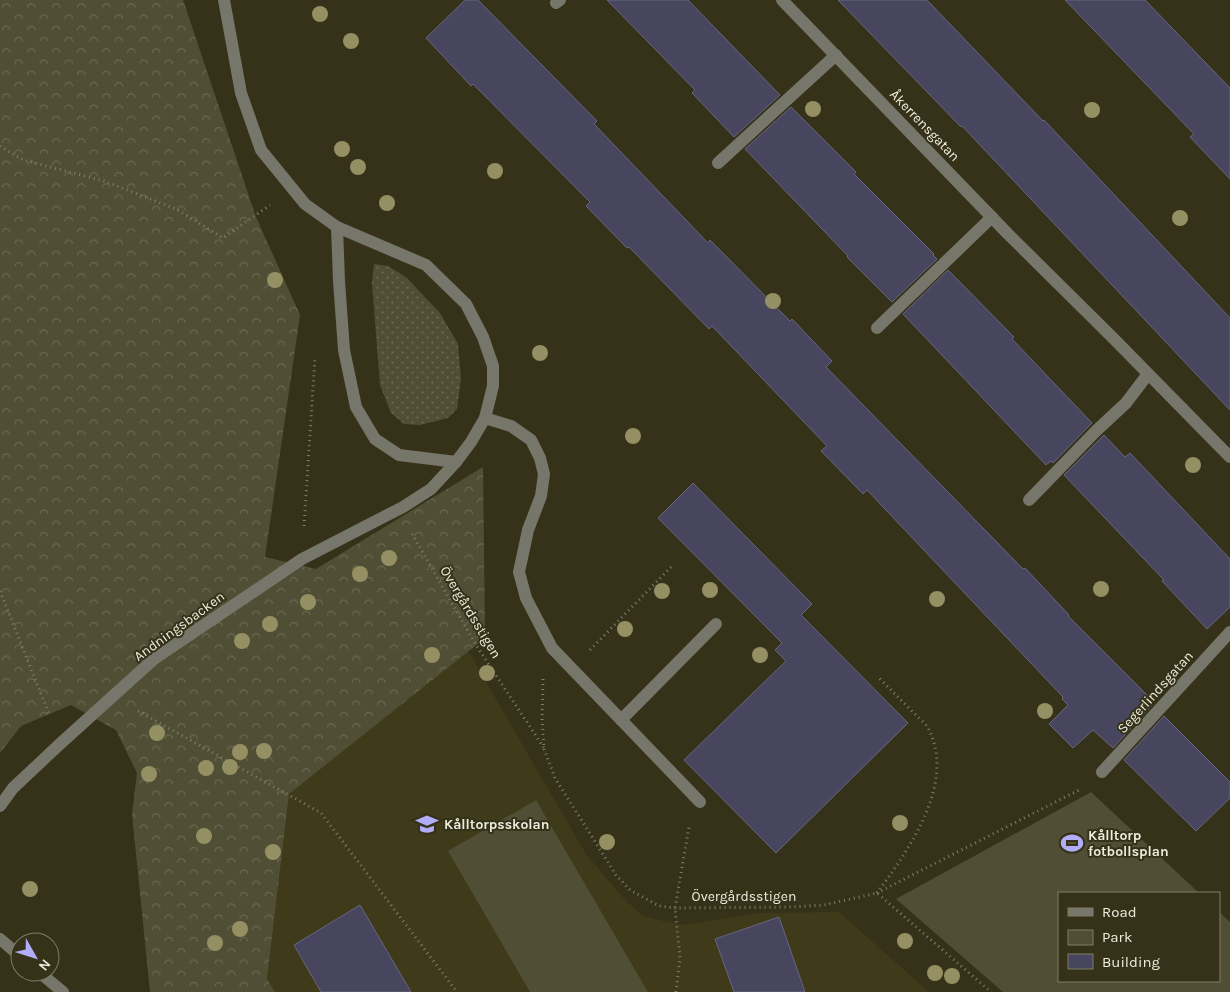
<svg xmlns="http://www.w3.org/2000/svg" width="1230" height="992" font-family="Karla,sans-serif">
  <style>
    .built { fill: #3e3a1a }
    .grass { fill: url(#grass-dots) }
    .forest { fill: url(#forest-crowns) }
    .park { fill: #504e34 }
    .building { fill: #47465e; stroke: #676680 }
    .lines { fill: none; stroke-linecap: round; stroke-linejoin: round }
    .path { stroke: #827f6b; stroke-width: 3; stroke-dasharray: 1 4; stroke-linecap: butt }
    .minor { stroke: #77766a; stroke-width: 12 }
    .tree { fill: #949063 }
    .labels { text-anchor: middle; stroke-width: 4; stroke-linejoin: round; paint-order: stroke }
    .street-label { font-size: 14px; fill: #edecdd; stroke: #353219 }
    .poi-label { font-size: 14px; font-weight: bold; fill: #edecdd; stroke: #353219; text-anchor: start }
  </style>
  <defs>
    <pattern id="grass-dots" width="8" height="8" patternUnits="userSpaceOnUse" patternTransform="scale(1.25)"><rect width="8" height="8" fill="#504e34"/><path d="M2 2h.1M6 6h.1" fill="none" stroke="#6a6851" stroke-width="1.8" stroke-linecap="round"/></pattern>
    <pattern id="forest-crowns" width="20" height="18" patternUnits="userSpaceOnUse" patternTransform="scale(1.25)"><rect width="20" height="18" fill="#504e34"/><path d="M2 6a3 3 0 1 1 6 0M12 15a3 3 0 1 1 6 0" fill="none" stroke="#6a6851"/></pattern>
  </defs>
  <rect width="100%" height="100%" fill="#353219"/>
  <polygon class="built" points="468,651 586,854 626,901 645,917 682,925 761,913 839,912 929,992 275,992 267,979 289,794"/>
  <polygon class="grass" points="374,264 388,266 406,277 440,313 458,344 461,379 457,409 448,418 420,425 404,424 391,413 380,385 372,283"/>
  <polygon class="forest" points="0,0 183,0 256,217 300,315 265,557 316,569 483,467 485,638 289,794 267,979 275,992 150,992 132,814 137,773 116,730 71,705 21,726 0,753"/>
  <g class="park">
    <polygon points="1091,792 1199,893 1059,893 1059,981 1219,981 1219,912 1230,922 1230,992 1003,992 896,899"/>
    <polygon points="536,800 648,992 530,992 448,851"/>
  </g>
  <g class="building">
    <polygon points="465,0 478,0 597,121 594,124 708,243 710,240 790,321 792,319 832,361 826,367 1023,569 1025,568 1069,615 1068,616 1151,699 1149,701 1153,704 1113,748 1093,730 1073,748 1049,724 1068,705 1062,699 1063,697 867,490 863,494 821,451 827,446 712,326 709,329 629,247 627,248 586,206 590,202 473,84 471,86 426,38"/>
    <polygon points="607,0 688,0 780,95 734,137 692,93 695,90"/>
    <polygon points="838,0 927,0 1043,121 1044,120 1230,318 1230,410 962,126 961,127"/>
    <polygon points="1065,0 1145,0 1230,88 1230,179 1190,137 1194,134"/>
    <polygon points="791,107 856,172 854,174 934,254 933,255 937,259 892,302 847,257 848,256 745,149"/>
    <polygon points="948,270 1014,337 1012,339 1092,423 1053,463 1051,461 1046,465 903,314"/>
    <polygon points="1104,435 1125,457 1130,453 1230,559 1230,607 1207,629 1162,581 1164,580 1064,475"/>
    <polygon points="693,483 812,604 801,615 908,723 776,853 684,760 786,661 775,650 782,643 658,518"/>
    <polygon points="1164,716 1230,782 1230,798 1196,831 1124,760"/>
    <polygon points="360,905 411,992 321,992 294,945"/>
    <polygon points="779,917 805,992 734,992 715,939"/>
  </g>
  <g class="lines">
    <g class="path">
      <polyline points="0,146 23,160 104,181 176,209 223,238 270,205"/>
      <polyline points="304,526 315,357"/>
      <polyline points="412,534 476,645 544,748"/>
      <polyline points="0,591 49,714"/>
      <polyline points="590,650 672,566"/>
      <polyline points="543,679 542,718 544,749 555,778 616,875 630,890 659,906 675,908 792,907 824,905 877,893 991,992"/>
      <polyline points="138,711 321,813 457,992"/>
      <polyline points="877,893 1081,789"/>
      <path d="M877 893C908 851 956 784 929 730 927 725 921 720 917 716 904 703 892 691 879 678"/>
      <polyline points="676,992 680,958 675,908 689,827"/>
    </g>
    <g class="minor">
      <polyline points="782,0 1008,234 1114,339 1230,457"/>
      <polyline points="556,3 560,0"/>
      <polyline points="718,163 836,55"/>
      <polyline points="337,227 339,281 344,350 356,407 375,439 399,455 456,462"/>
      <polyline points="877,328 992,217"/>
      <polyline points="485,418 511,426 531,440 540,458 544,474 541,496 528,530 519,572 526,598 552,648 700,802"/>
      <polyline points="1029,500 1096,431 1126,403 1148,374"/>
      <polyline points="621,720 716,624"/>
      <polyline points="1102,772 1230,632"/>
      <polyline points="0,806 13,788 61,743 154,659 302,559 403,507 431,489 456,462 471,442 485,418 493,386 493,366 483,337 466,304 426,265 337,227 305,204 261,150 241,93 224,0"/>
      <polyline points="0,939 20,956"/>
      <polyline points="39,972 63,992"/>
    </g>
  </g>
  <g class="tree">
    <circle cx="320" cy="14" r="8"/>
    <circle cx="351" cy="41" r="8"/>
    <circle cx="813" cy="109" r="8"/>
    <circle cx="1092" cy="110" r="8"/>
    <circle cx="342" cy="149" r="8"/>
    <circle cx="358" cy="167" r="8"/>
    <circle cx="495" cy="171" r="8"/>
    <circle cx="387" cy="203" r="8"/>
    <circle cx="1180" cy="218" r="8"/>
    <circle cx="275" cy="280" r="8"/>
    <circle cx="773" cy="301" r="8"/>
    <circle cx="540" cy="353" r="8"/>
    <circle cx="633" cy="436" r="8"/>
    <circle cx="1193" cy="465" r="8"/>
    <circle cx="389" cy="558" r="8"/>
    <circle cx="360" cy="574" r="8"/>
    <circle cx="1101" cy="589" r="8"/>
    <circle cx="710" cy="590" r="8"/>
    <circle cx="662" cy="591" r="8"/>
    <circle cx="937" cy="599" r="8"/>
    <circle cx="308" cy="602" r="8"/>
    <circle cx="270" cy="624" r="8"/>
    <circle cx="625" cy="629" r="8"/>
    <circle cx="242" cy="641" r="8"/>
    <circle cx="432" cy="655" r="8"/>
    <circle cx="760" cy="655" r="8"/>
    <circle cx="487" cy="673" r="8"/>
    <circle cx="1045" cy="711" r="8"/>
    <circle cx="157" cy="733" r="8"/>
    <circle cx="264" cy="751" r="8"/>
    <circle cx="240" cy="752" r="8"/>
    <circle cx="230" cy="767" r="8"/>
    <circle cx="206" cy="768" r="8"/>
    <circle cx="149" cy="774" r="8"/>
    <circle cx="900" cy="823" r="8"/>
    <circle cx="204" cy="836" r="8"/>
    <circle cx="607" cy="842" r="8"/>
    <circle cx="273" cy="852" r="8"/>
    <circle cx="30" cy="889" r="8"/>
    <circle cx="240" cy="929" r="8"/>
    <circle cx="905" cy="941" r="8"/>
    <circle cx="215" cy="943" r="8"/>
    <circle cx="935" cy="973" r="8"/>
    <circle cx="952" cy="976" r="8"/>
  </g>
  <defs>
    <g id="school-bare" transform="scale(1.725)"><path d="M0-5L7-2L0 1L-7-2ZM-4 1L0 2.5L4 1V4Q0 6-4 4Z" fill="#b2adf9" stroke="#353219" stroke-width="2.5" paint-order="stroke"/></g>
    <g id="stadium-bare" transform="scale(1.725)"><path d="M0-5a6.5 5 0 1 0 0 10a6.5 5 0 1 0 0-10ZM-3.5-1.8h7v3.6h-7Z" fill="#b2adf9" stroke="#353219" stroke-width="2.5" paint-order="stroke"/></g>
  </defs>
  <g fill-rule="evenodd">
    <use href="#school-bare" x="427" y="824"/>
    <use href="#stadium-bare" x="1072" y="843"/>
  </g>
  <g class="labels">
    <g class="street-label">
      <text transform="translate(925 125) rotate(46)" y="5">Åkerrensgatan</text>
      <text transform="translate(471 612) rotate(59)" y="5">Övergårdsstigen</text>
      <text transform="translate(179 626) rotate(-36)" y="5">Andningsbacken</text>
      <text transform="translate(1155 692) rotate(-48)" y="5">Segerlindsgatan</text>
      <text x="744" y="901">Övergårdsstigen</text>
    </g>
    <g class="poi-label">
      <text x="444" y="829">Kålltorpsskolan</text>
      <text x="1088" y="840">Kålltorp<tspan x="1088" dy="16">fotbollsplan</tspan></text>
    </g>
  </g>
  <rect x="1058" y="892" width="162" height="90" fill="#353219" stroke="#7f7c67"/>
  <rect x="1068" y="908" width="25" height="8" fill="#77766a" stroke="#7f7c67"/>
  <text x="1102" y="917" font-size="15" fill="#edecdd">Road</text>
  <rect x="1068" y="930" width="25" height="15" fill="#504e34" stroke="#7f7c67"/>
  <text x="1102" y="942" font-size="15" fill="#edecdd">Park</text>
  <rect x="1068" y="954" width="25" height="15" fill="#47465e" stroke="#7f7c67"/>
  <text x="1102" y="967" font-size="15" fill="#edecdd">Building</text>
  <g transform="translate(35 957) rotate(129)"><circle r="24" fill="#353219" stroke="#7f7c67"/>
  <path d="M0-4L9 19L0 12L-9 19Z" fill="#b2adf9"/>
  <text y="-8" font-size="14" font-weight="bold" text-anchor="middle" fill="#edecdd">N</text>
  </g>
</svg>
